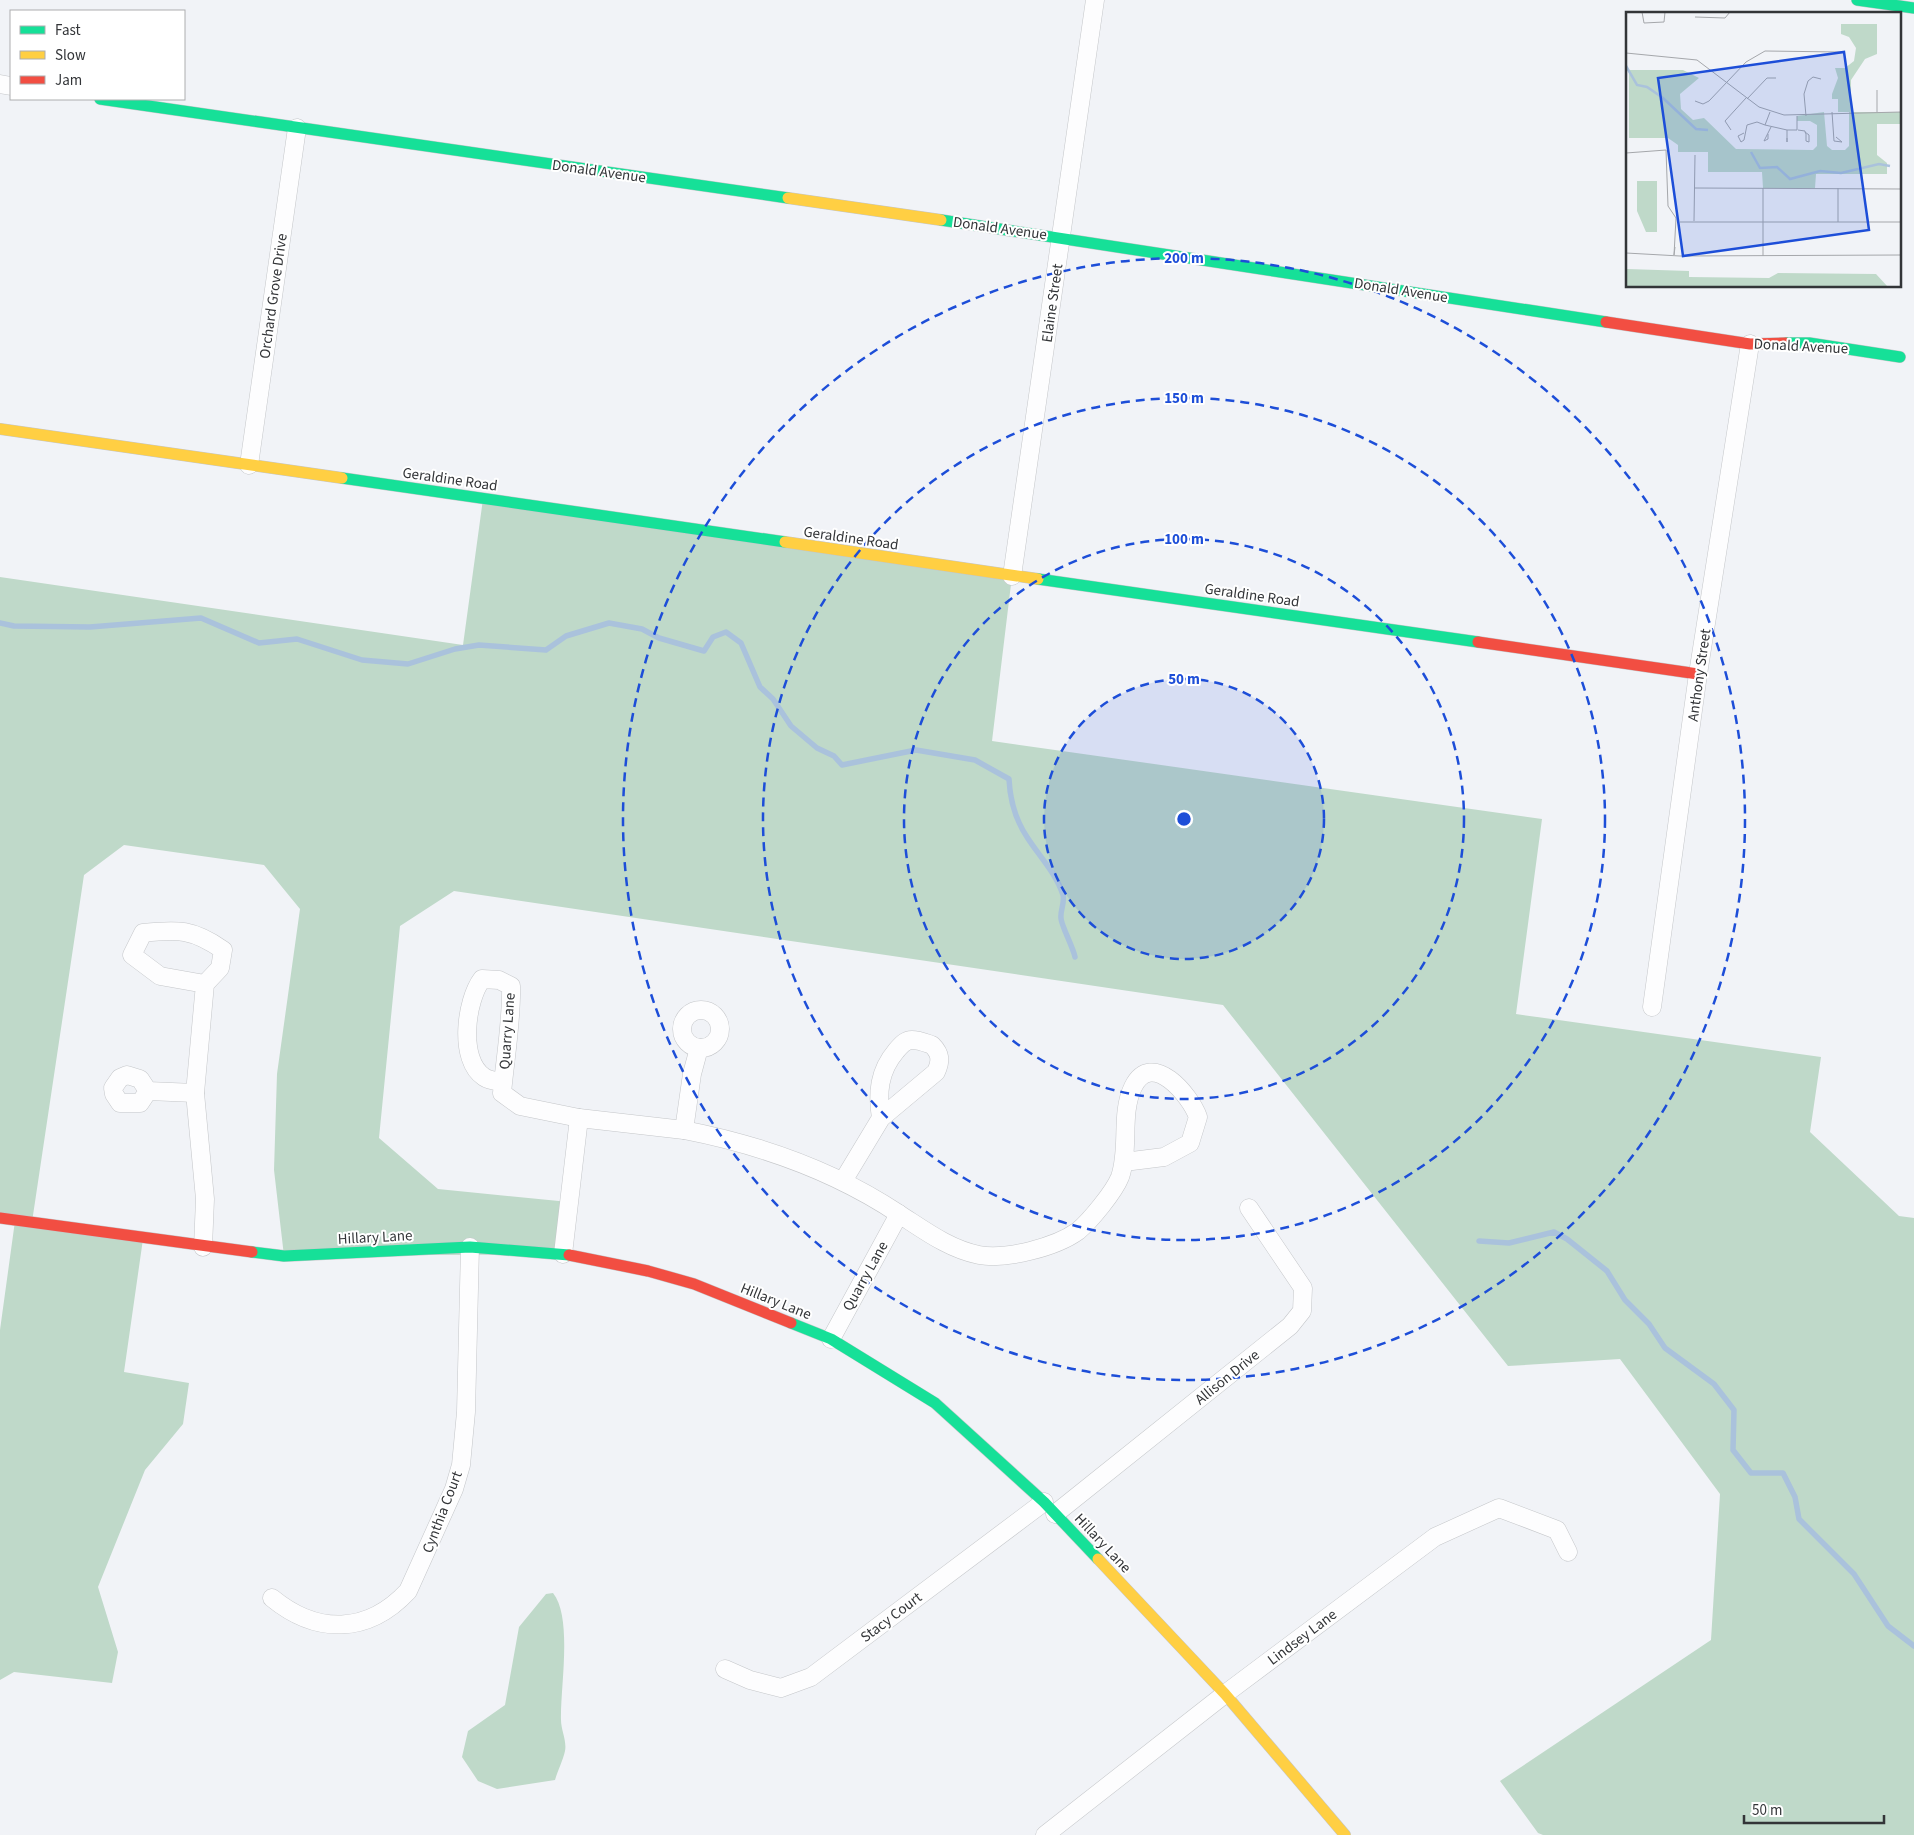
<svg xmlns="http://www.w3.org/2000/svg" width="1914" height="1835" font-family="'Source Sans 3',sans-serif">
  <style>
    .forest { fill: #bfd9c9 }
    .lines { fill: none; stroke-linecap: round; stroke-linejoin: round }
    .stream { stroke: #aac2dc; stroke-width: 5.5 }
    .street-casing { stroke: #c4c6c9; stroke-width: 19 }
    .fast-casing { stroke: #c4c6c9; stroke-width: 12 }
    .slow-casing { stroke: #c4c6c9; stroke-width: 12 }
    .jam-casing { stroke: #c4c6c9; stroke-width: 12 }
    .street { stroke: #fdfdfe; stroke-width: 18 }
    .fast { stroke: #16e098; stroke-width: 11 }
    .slow { stroke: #ffcf43; stroke-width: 11 }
    .jam { stroke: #f24e42; stroke-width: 11 }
    .ring { fill: none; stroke: #1d4ed8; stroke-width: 2.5; stroke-dasharray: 9 6 }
    .labels { text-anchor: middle; stroke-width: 4; stroke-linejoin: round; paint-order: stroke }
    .street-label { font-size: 15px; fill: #333538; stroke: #fff }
    .inset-river { fill: none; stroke: #aac2dc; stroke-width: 2.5 }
    .inset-road { fill: none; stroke: #a5a7ab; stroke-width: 1 }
    .view { fill: #1d4ed8; fill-opacity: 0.15; stroke: #1d4ed8; stroke-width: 2.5 }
    .inset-edge { fill: none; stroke: #333538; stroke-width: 2.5 }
    .centre { fill: #1d4ed8; stroke: #fff; stroke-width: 2.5 }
    .ring-label { font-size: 15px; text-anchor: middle; font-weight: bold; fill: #1d4ed8; stroke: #fff; stroke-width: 4; stroke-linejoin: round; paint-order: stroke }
  </style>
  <rect width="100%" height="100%" fill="#f1f3f7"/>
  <g class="forest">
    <polygon points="483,499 1012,576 992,741 1542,819 1516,1014 1821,1057 1810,1132 1899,1216 1914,1218 1914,1835 1543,1835 1538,1833 1500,1781 1711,1640 1720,1494 1620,1359 1508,1366 1223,1005 454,891 400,926 379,1138 438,1189 569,1202 563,1254 284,1256 274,1170 277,1074 300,909 264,865 124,845 84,875 32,1222 143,1239 124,1372 189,1383 183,1424 145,1470 98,1587 118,1652 112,1683 14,1672 0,1680 0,1330 15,1221 0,1218 0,577 463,645"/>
    <path d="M553 1593C573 1618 560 1688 561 1720 561 1730 567 1741 565 1751 563 1760 558 1770 555 1780L497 1789 478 1781 462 1757 468 1731 505 1705 519 1627 546 1594Z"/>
  </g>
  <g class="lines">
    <g class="stream">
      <path d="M0 623 14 626 90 627 201 618 259 643 297 639 362 660 408 664 455 649 479 645 546 650 566 636 609 623 642 629 659 638 704 651 713 637 726 632 741 643 760 687 773 699 791 726 817 748 834 756 842 765 916 750 975 760 1009 779C1010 800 1015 819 1027 837 1039 856 1056 873 1063 895 1065 902 1060 911 1061 918 1061 925 1073 947 1075 957"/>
      <polyline points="1479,1241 1509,1243 1554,1232 1567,1239 1607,1271 1625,1300 1649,1324 1665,1348 1714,1384 1734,1410 1733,1450 1751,1473 1783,1473 1795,1497 1799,1519 1854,1574 1888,1626 1914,1646"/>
    </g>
    <g class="street-casing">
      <g id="street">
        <polyline points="0,84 11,86"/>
        <polyline points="249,465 297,128"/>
        <polyline points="1012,576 1095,0"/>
        <polyline points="1652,1007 1698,674 1750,344"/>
        <circle cx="701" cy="1029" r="19"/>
        <path d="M503 1082C496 1081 490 1081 484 1077 458 1060 466 1000 482 979L499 980 511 986C512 1019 505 1060 502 1093L520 1106 579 1118"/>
        <polyline points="148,1091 140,1103 120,1103 114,1094 113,1088 120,1078 127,1075 140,1079 148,1091 195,1093"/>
        <path d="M684 1130C761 1145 833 1170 899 1214"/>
        <path d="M843 1181 881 1118 936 1072C941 1061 941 1054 932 1045 926 1043 919 1040 912 1040 905 1040 901 1045 896 1051 879 1071 877 1093 881 1118"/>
        <path d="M203 1247 205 1199 195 1093 205 984 220 968 223 950C193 929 178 929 143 933L132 955 160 976 205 984"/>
        <polyline points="563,1254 579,1118 684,1130 692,1074 699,1048"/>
        <path d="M831 1339 899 1214C924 1230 949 1249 979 1255 1006 1260 1056 1247 1078 1231 1090 1221 1114 1192 1120 1177 1130 1148 1120 1114 1133 1087 1152 1049 1190 1095 1198 1117L1190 1143 1164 1157 1124 1162"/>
        <polyline points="1055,1514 1290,1326 1302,1311 1303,1288 1249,1208"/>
        <path d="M272 1598C317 1635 368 1634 408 1591L454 1489 461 1465 466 1412 470 1247"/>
        <polyline points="725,1669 750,1680 781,1688 811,1677 1044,1502"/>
        <polyline points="1045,1835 1225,1694 1435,1537 1499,1508 1557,1530 1568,1552"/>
      </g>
    </g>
    <g class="fast-casing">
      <g id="fast">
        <polyline points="1857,0 1914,8"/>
        <polyline points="100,99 788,198"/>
        <polyline points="941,220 1606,322"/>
        <polyline points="1786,343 1809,343 1900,357"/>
        <polyline points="342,478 785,542"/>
        <polyline points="1038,579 1478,642"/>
        <polyline points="252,1252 284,1256 470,1247 569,1255"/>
        <polyline points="791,1323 831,1339 935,1403 1044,1502 1098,1559"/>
      </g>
    </g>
    <g class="slow-casing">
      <g id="slow">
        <polyline points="788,198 941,220"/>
        <polyline points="0,429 342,478"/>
        <polyline points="785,542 1038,579"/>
        <polyline points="1098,1559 1225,1694 1345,1835"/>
      </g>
    </g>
    <g class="jam-casing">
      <g id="jam">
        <polyline points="1606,322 1750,344 1786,343"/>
        <polyline points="1478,642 1698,674"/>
        <polyline points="0,1218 252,1252"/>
        <polyline points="569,1255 648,1271 694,1284 791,1323"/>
      </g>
    </g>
    <use href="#street" class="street"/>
    <use href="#fast" class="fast"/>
    <use href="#slow" class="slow"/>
    <use href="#jam" class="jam"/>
  </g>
  <circle cx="1184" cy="819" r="140" fill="#1d4ed8" fill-opacity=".12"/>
  <g class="ring">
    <circle cx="1184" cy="819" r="140"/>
    <circle cx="1184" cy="819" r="280"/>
    <circle cx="1184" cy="819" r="421"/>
    <circle cx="1184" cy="819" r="561"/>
  </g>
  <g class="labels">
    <g class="street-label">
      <text transform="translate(599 171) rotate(8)" y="5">Donald Avenue</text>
      <text transform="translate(1000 228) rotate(8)" y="5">Donald Avenue</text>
      <text transform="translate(1401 290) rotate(9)" y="5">Donald Avenue</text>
      <text transform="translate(273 296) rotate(-82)" y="5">Orchard Grove Drive</text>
      <text transform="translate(1052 303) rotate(-82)" y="5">Elaine Street</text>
      <text transform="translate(1801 346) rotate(3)" y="5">Donald Avenue</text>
      <text transform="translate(450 479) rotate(8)" y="5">Geraldine Road</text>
      <text transform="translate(851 538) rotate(8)" y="5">Geraldine Road</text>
      <text transform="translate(1252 595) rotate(8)" y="5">Geraldine Road</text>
      <text transform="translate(1699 675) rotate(-82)" y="5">Anthony Street</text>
      <text transform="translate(507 1031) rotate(-86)" y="5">Quarry Lane</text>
      <text transform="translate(375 1237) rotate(-3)" y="5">Hillary Lane</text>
      <text transform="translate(865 1276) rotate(-61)" y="5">Quarry Lane</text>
      <text transform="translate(776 1301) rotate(22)" y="5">Hillary Lane</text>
      <text transform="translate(1227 1377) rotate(-39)" y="5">Allison Drive</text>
      <text transform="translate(442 1512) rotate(-69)" y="5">Cynthia Court</text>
      <text transform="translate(1103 1543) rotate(47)" y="5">Hillary Lane</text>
      <text transform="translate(891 1617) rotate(-37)" y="5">Stacy Court</text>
      <text transform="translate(1302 1637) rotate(-37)" y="5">Lindsey Lane</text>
    </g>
  </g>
  <g transform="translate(1626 12)">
    <rect width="275" height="275" fill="#f1f3f7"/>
    <path d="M215 12H251V42L239 47 225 68V100H275V112H251V143L261 151V162H190L189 176H137L136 160H82V140H52V133L42 126H3V58H57L73 66 54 82 55 97 67 108 78 106 110 137 187 138 191 134V113L184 109H171V104L198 100 201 134 206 138H219L223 134V100H212V87H206V82L212 66 209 56H219L228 49 230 36 223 25 215 22ZM11 169H31V220H20L11 199ZM1 257 63 259V265L143 266 152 261 250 262 262 275H0Z" fill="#bfd9c9"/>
    <path class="inset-river" d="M0 54 11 73 21 75 37 86 70 117 82 118M125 140 134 156 151 155 164 167 194 159 215 161 253 152 264 154"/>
    <path class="inset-road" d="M16 0 18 11 38 10 39 0M69 5 99 6 104 0M0 41 71 48 133 95 158 103 275 100M121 87 141 66H150M69 89 77 92 83 89 120 50 139 39 215 40M206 100 208 129 216 130 210 125M251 100V78M180 104 178 82 182 69 187 65 195 67M139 113 161 118M105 118 99 109 120 86M172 118 179 119V120L180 122V129L183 130V123L179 120M118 121 112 124 115 130 118 128 121 113 131 110 139 113 144 100M142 122V127L138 129 145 115M161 126V130V118H171V104M0 141 40 138 42 194 50 206 48 243 49 235M69 176 275 177M68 209 69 143M54 210H275M212 210V176M0 241 54 244 275 243M137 244V176"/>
    <path class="view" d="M218 40 243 218 57 244 32 66Z"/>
    <rect width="275" height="275" class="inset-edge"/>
  </g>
  <circle cx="1184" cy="819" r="8" class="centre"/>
  <g class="ring-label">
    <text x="1184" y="263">200 m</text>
    <text x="1184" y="403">150 m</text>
    <text x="1184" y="544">100 m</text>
    <text x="1184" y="684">50 m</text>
  </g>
  <rect x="10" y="10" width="175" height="90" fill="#ffffff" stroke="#adaeaf"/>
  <rect x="20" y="26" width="25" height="8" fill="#16e098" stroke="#adaeaf"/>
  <text x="55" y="35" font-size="15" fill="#333538">Fast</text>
  <rect x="20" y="51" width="25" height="8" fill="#ffcf43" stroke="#adaeaf"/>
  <text x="55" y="60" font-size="15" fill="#333538">Slow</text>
  <rect x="20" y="76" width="25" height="8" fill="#f24e42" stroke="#adaeaf"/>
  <text x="55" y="85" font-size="15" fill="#333538">Jam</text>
  <path d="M1744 1815v8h140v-8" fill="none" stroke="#333538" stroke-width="2.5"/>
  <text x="1752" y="1815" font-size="15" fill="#333538" stroke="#ffffff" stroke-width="4" paint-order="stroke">50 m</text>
</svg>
